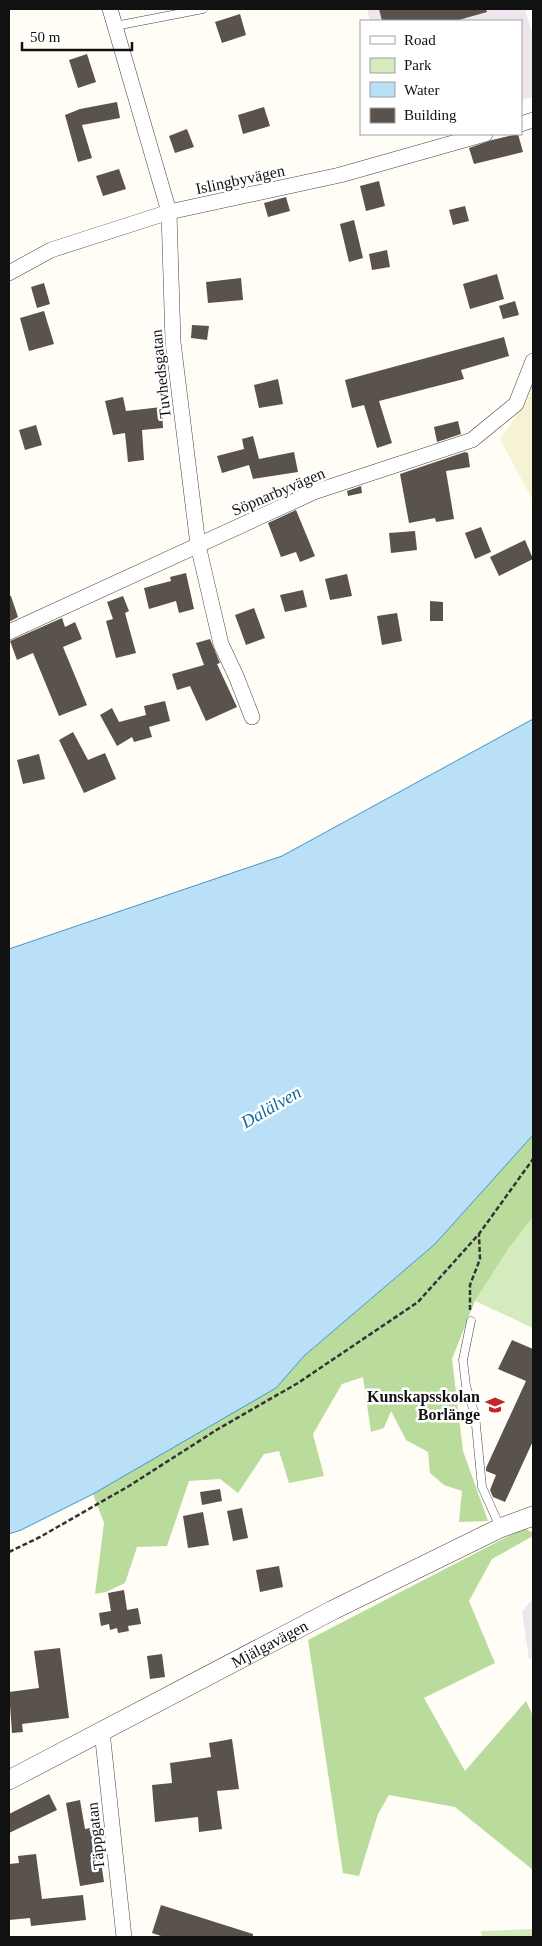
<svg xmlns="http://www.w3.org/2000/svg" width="542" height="1946" font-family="Georgia,serif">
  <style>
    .industrial { fill: #eee6ef }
    .farmland { fill: #f6f3d4 }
    .green { fill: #d5ebbd }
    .forest { fill: #b9dc9c }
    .water { fill: #b9e0f7; stroke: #3f96cf }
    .building { fill: #5a524d }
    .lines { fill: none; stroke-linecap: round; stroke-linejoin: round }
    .service-casing { stroke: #444; stroke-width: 9 }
    .minor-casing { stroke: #444; stroke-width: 16 }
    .tertiary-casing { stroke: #444; stroke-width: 20 }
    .path { stroke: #333; stroke-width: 2.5; stroke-dasharray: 5 2.5; stroke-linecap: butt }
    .service { stroke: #fff; stroke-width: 8 }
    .minor { stroke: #fff; stroke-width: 15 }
    .tertiary { stroke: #fff; stroke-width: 19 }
    .labels { text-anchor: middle; stroke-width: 5; stroke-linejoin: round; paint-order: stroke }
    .street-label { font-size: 16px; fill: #111; stroke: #fff }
    .poi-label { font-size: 16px; font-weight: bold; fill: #111; stroke: #fff; text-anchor: end }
    .water-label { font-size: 18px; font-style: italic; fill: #1768a6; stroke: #fff }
  </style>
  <rect width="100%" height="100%" fill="#fffdf5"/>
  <g class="industrial">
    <polygon points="367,9 525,9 533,36 533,97 521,100 521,21 370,21"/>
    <polygon points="533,1599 533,1658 529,1659 522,1611"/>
  </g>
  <polygon class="farmland" points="533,383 533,501 500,439 527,401"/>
  <g class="green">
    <polygon points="533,1217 533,1328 475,1301 509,1248"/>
    <polygon points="533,1929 533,1937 482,1937 481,1931"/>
  </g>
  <g class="forest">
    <polygon points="533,1135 533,1217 509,1248 475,1301 452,1359 463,1451 488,1521 459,1522 462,1491 444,1485 430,1473 428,1452 406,1440 391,1411 384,1428 371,1432 363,1377 342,1384 313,1434 324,1476 289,1483 279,1451 264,1454 238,1493 220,1479 189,1481 167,1546 137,1547 125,1583 106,1592 95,1594 104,1523 93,1494 276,1388 304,1356 435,1244"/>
    <polygon points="524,1528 533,1533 533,1536 492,1559 469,1601 495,1663 424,1698 465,1771 526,1701 533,1716 533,1870 455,1807 389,1795 378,1814 359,1876 343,1873 308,1640"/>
  </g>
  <polygon class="water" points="533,719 533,1135 435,1244 304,1356 276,1388 93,1494 21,1530 9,1534 9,949 282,856"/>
  <g class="building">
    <polygon points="379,9 486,9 487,12 455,21 382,21"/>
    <polygon points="240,14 246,35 222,43 215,22"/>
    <polygon points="87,54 96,82 78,88 69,60"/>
    <polygon points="117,102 120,118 82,125 92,158 78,162 65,115 80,109"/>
    <polygon points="264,107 270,126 243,134 238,115"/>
    <polygon points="187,129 194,147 175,153 169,136"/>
    <polygon points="518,134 523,152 474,164 469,148 492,140"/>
    <polygon points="119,169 126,189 103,196 96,176"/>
    <polygon points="379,181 385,206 366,211 360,186"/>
    <polygon points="286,197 290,211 268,217 264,203"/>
    <polygon points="465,206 469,221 453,225 449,210"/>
    <polygon points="354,220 363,258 349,262 340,224"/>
    <polygon points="387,250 390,267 372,270 369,254"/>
    <polygon points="497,274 504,299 470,309 463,284"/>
    <polygon points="241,278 243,300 208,303 206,282"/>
    <polygon points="44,283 50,304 37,308 31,287"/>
    <polygon points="515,301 519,315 503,319 499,306"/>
    <polygon points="44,311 54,344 29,351 20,318"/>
    <polygon points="192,325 209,326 207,340 191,338"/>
    <polygon points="504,337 509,356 461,370 464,379 379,401 392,443 377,448 364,405 352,408 345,380"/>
    <polygon points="278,379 283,404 259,408 254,385"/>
    <polygon points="123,397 126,411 162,407 163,428 142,430 144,460 128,462 125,433 113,435 105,401"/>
    <polygon points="458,421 461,434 437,442 434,427"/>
    <polygon points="36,425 42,445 25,450 19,430"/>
    <polygon points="253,436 259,459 294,452 298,472 253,479 249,465 222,473 217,456 244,449 242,439"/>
    <polygon points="465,452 468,453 470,467 446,471 454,519 436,522 435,518 409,523 400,474"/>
    <polygon points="361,486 362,493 348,496 347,491"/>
    <polygon points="296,510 315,556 300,562 296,552 281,557 268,523"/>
    <polygon points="481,527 491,552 475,559 465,533"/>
    <polygon points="415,531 417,550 391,553 389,533"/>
    <polygon points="525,540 533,559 499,576 490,557"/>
    <polygon points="186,573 194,609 179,613 176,601 149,609 144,588 171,581 170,577"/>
    <polygon points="347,574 352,596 330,600 325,579"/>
    <polygon points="303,590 307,607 285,612 280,595"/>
    <polygon points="9,596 11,596 18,617 9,622"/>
    <polygon points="123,596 129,611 125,613 136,653 116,658 106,621 113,619 107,602"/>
    <polygon points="430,601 443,602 443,621 430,621"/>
    <polygon points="254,608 265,638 246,645 235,615"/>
    <polygon points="397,613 402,641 382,645 377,616"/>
    <polygon points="62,618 65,627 75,622 82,639 63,647 87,705 59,716 33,653 17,660 10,641"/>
    <polygon points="210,639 220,663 217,664 237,707 206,721 190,686 177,690 172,674 204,665 196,643"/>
    <polygon points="165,701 170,721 149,727 152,737 134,742 132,737 117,746 100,715 112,708 119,722 146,715 144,706"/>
    <polygon points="73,732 88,760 105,753 116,779 84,793 59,740"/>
    <polygon points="39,754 45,779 23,784 17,760"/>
    <polygon points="512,1340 533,1349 533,1441 505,1502 493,1497 490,1490 496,1475 486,1471 486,1468 526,1381 498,1369"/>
    <polygon points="220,1489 222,1501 202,1505 200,1492"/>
    <polygon points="242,1508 248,1538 233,1541 227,1511"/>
    <polygon points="203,1512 209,1545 188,1548 183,1516"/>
    <polygon points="279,1566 283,1587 260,1592 256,1570"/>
    <polygon points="124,1590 127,1610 138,1608 141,1624 128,1626 129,1631 118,1633 117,1628 110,1630 109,1624 101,1626 99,1613 111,1611 108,1593"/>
    <polygon points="60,1648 69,1718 22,1724 23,1732 12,1733 9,1692 39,1688 34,1651"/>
    <polygon points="162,1654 165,1677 150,1679 147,1656"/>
    <polygon points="232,1739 239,1789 217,1791 222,1829 199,1832 198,1817 155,1822 152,1785 172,1783 170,1763 211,1757 209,1743"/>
    <polygon points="49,1794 57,1810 9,1833 9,1814"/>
    <polygon points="80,1800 85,1829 96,1827 104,1882 80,1886 66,1803"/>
    <polygon points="36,1854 42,1899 83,1895 86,1920 31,1926 30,1918 9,1920 9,1864 19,1863 18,1856"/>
    <polygon points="161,1905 253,1934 253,1937 164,1937 152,1933"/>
  </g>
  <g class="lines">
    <g class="service-casing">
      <g id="service">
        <polyline points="115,26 203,9"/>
        <polyline points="471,1321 463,1360 466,1386 475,1415 482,1487 500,1527"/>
      </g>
    </g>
    <g class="minor-casing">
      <g id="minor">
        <polyline points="110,9 169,212 173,342 198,545 221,644 236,676 252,717"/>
        <polyline points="521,124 533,120"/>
        <polyline points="9,273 51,250 169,212 340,175 485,134"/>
        <polyline points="9,632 314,492 472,440 516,404 533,361"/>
        <polyline points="102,1731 124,1937"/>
      </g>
    </g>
    <g class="tertiary-casing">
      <g id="tertiary">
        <path id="s1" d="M9 1780 333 1610 500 1528 533 1516"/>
      </g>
    </g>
    <g class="path">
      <polyline points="470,1310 470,1285 480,1259 479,1235"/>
      <polyline points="9,1552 40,1537 129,1486 218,1429 298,1383 418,1302 479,1234 533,1159"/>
    </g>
    <use href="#service" class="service"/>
    <use href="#minor" class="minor"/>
    <use href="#tertiary" class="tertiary"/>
  </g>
  <defs>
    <g id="school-bare" transform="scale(1.5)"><path d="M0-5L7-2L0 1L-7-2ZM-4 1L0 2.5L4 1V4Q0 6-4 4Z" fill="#c4262e" stroke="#fff" stroke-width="2.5" paint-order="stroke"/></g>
  </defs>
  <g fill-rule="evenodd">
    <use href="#school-bare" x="495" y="1405"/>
  </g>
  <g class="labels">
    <g class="street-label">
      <text transform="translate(240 179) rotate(-12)" y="6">Islingbyvägen</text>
      <text transform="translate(160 374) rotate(-96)" y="6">Tuvhedsgatan</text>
      <text transform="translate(278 491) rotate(-23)" y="6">Söpnarbyvägen</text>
      <text dy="6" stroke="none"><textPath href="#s1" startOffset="294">Mjälgavägen</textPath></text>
      <text transform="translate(95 1836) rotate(-96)" y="6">Täppgatan</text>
    </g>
    <g class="poi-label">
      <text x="480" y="1402">Kunskapsskolan<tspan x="480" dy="18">Borlänge</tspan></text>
    </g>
    <g class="water-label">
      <text transform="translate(271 1107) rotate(-30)" y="6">Dalälven</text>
    </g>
  </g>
  <rect width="542" height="1946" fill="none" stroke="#111111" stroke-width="20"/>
  <rect x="360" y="20" width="162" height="115" fill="#ffffff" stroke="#a0a0a0"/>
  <rect x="370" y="36" width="25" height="8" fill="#ffffff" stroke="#a0a0a0"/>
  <text x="404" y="45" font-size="15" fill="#111111">Road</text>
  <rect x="370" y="58" width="25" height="15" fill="#d5ebbd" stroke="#a0a0a0"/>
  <text x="404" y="70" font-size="15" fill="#111111">Park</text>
  <rect x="370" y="82" width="25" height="15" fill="#b9e0f7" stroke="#a0a0a0"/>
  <text x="404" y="95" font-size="15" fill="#111111">Water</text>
  <rect x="370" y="108" width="25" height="15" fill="#5a524d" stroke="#a0a0a0"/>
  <text x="404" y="120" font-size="15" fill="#111111">Building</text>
  <path d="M22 42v8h110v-8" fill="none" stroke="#111111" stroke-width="2.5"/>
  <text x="30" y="42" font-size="15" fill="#111111" stroke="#ffffff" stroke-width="4" paint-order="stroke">50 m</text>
</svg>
